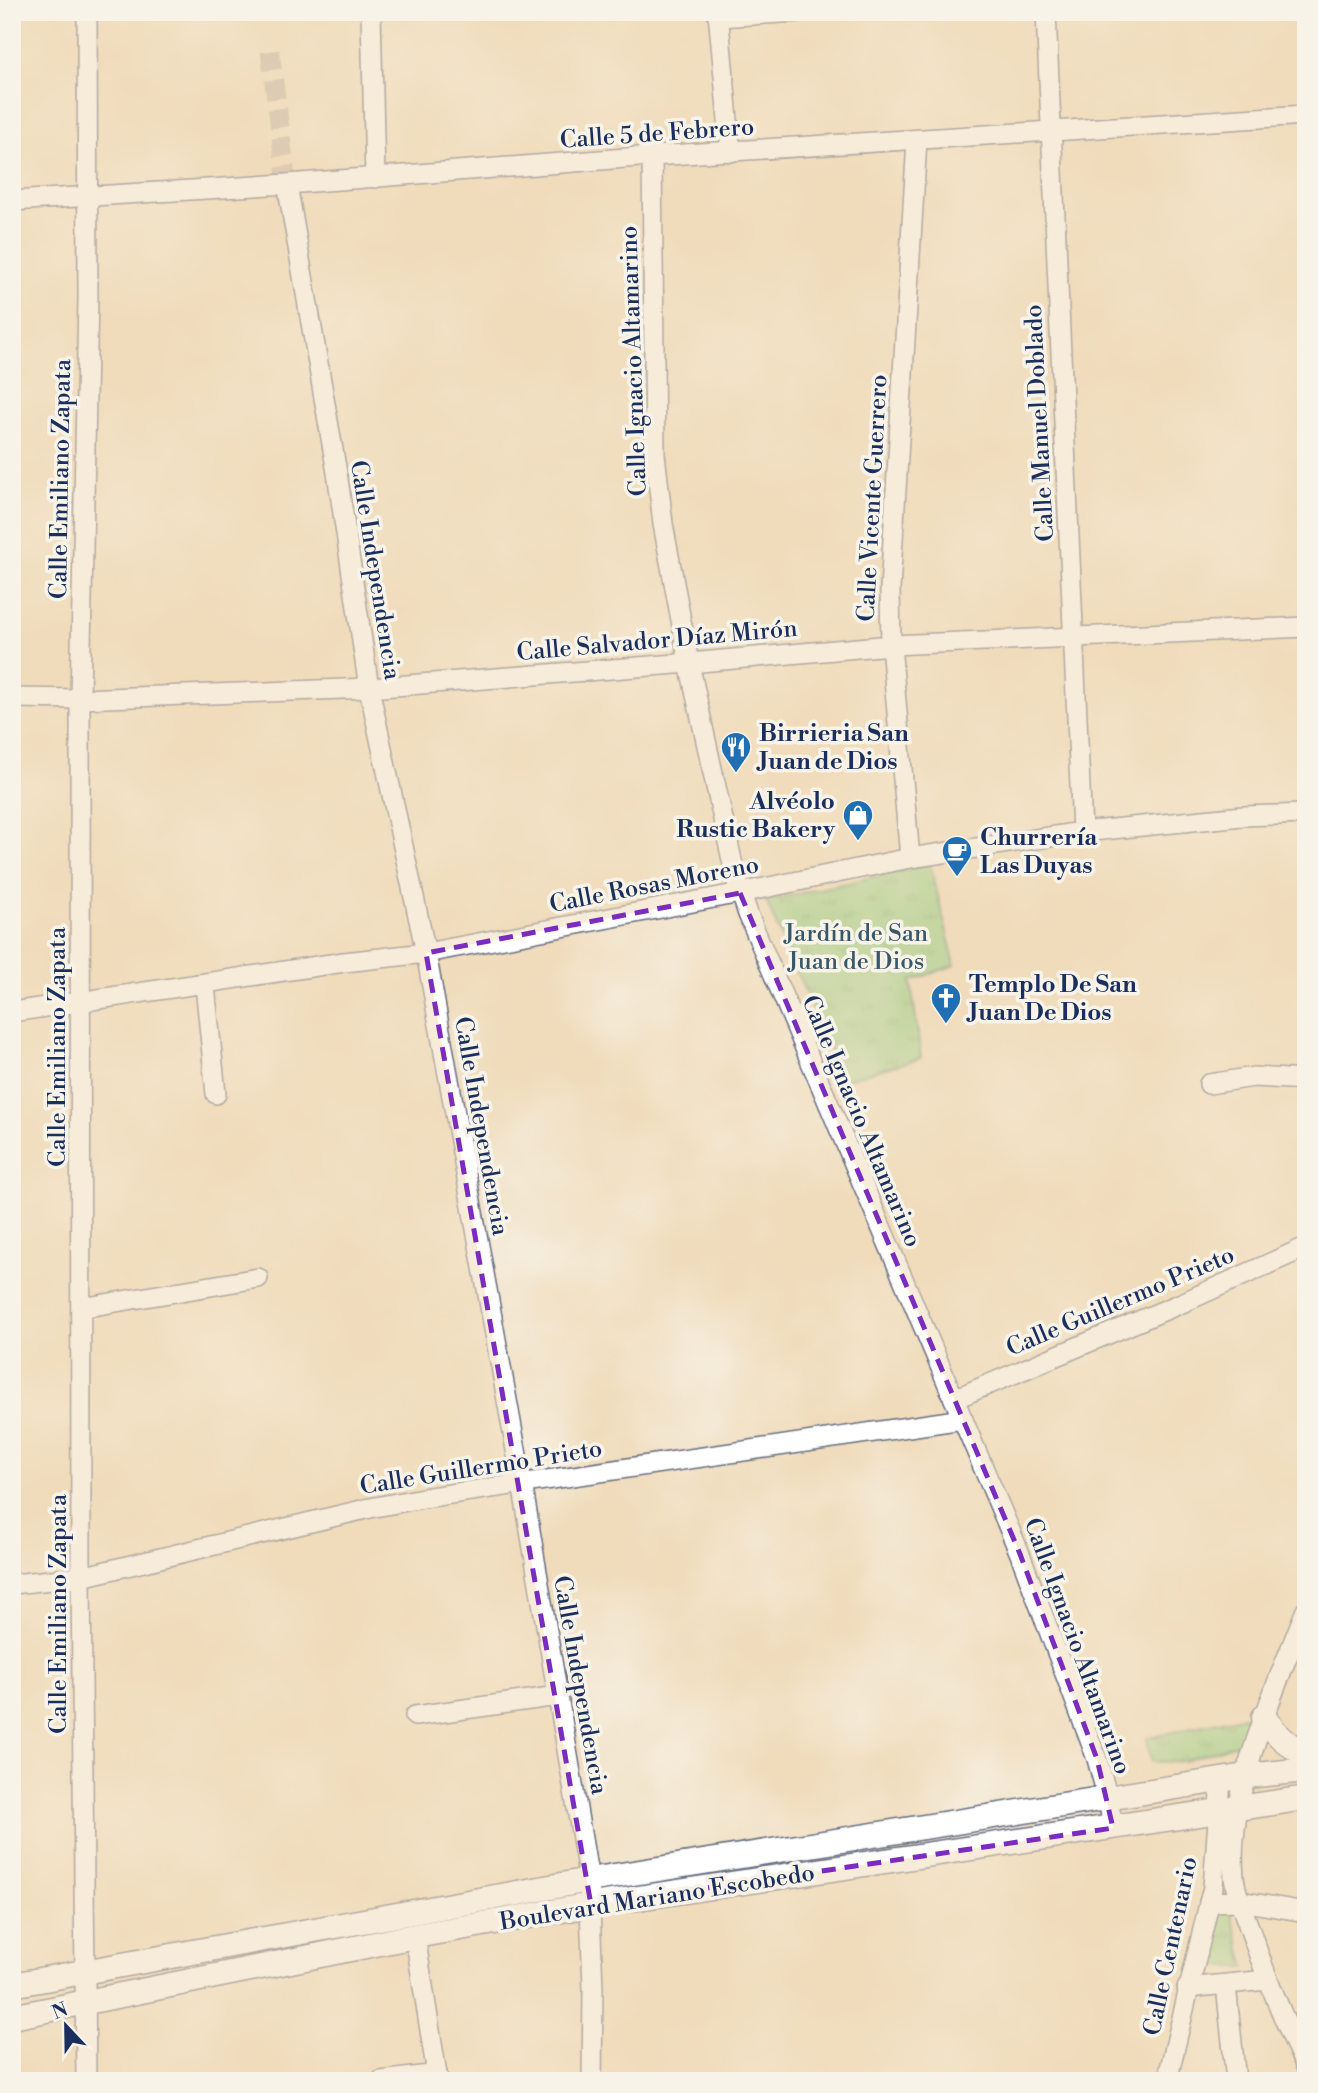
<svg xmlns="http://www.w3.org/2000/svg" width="1318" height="2093" font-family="'Libre Bodoni',serif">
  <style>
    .park { fill: url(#park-tufts); stroke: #567f72; stroke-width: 2 }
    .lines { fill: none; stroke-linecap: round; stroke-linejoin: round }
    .minor-tunnel { stroke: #c5b9a8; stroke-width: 19; stroke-dasharray: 19 10; stroke-linecap: butt }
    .minor-casing { stroke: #666c7f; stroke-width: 22 }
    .major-casing { stroke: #666c7f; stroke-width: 27 }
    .minor { stroke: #fff; stroke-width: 19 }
    .major { stroke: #fff; stroke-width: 24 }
    .marked { fill: none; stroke: #7b2cbf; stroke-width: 5; stroke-dasharray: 14 9; stroke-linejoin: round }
    .labels { text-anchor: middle; stroke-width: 7; stroke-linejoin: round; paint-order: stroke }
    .street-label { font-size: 24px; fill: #1b2f5e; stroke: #f7f3e8 }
    .poi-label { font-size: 24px; font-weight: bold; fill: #1b2f5e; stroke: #f7f3e8; text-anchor: start }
    .park-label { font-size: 24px; fill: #385768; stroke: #f7f3e8 }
  </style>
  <defs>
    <pattern id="park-tufts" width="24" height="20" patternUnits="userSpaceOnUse" patternTransform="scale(1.75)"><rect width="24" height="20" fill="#90cf85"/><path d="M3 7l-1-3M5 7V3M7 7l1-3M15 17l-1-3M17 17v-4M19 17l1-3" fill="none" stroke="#75a870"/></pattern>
  </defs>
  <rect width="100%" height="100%" fill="#f7f3e8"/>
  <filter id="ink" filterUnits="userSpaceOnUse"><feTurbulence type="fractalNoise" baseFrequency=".0143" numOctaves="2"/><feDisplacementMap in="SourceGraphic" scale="14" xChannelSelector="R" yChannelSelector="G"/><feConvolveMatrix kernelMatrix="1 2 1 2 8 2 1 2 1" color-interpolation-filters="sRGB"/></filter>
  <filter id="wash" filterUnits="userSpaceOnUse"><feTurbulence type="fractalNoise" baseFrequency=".00686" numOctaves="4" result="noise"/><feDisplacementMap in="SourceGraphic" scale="28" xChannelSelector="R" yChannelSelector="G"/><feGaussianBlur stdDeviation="1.57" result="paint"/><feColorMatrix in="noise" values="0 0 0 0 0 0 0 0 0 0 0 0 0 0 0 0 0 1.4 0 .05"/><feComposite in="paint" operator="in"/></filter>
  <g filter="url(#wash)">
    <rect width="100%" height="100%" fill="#f0dcbb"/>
    <g class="park">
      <polygon points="930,864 955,965 911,981 921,1058 843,1080 766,901"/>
      <polygon points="1245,1716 1252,1739 1184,1761 1151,1762 1147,1738"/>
      <polygon points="1220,1873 1246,1968 1200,1964"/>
    </g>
  </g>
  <g filter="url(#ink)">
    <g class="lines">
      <polyline class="minor-tunnel" points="270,51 287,184"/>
      <g class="minor-casing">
        <g id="minor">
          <polyline points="371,12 375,178"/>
          <polyline points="718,12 731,152"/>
          <polyline points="1046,12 1082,832"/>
          <polyline points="718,17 798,12"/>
          <polyline points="652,156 655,454 663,524 689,663 735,874 748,914 1020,1554 1097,1759 1108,1799 1113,1828"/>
          <polyline points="287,184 337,473 369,688 426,953 522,1483 589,1880 593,1989 592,2081"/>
          <polyline points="12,201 287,184 652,156 1306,115"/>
          <polyline points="12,698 80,699 369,688 689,663 891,645 1306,627"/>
          <polyline points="910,858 891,645 890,590 917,140"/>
          <polyline points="205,985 216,1094"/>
          <polyline points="12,1012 344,962 426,953 740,893 910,858 1082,832 1243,816 1306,814"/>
          <polyline points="1209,1084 1254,1077 1306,1080"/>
          <polyline points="81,1308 258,1278"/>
          <polyline points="954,1399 1184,1302 1306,1247"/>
          <polyline points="12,1584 81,1577 370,1508 423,1498 963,1419"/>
          <path d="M1306 1610C1276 1687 1226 1794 1234 1877 1236 1896 1245 1915 1251 1933 1267 1979 1285 2023 1306 2067"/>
          <polyline points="415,1716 558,1696"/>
          <polyline points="1209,1902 1240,1901 1306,1912"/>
          <polyline points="415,1936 438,2081"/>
          <polyline points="1226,1985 1236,2081"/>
          <polyline points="1187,1988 1267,1980"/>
          <polyline points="86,2081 81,1577 80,699 88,298 87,12"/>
          <polyline points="381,2081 437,2074"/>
          <polyline points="1167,2081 1213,1887 1221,1780"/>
        </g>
      </g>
      <g class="major-casing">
        <g id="major">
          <path d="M1264 1717C1275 1734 1287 1745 1306 1754"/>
          <polyline points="12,1985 589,1880 1246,1776 1306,1770"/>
          <polyline points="12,2017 415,1936 591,1905 1306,1798"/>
        </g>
      </g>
      <use href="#minor" class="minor"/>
      <use href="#major" class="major"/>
    </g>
  </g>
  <path d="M0 0H1318V2093H0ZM740 893 1020 1554 1097 1759 1113 1828 591 1905 426 953Z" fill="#f0dcbb" fill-opacity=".55" fill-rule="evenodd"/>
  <path class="marked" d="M740 893 1020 1554 1097 1759 1113 1828 591 1905 426 953Z"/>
  <defs>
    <g id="restaurant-pin" transform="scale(1.575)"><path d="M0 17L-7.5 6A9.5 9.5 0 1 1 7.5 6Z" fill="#1f6fb2" stroke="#f7f3e8"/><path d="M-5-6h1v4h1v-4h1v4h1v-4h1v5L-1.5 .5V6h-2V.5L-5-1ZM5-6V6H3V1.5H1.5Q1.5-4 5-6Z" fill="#fff"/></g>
    <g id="shop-pin" transform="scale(1.575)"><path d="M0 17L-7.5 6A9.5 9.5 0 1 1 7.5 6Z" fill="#1f6fb2" stroke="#f7f3e8"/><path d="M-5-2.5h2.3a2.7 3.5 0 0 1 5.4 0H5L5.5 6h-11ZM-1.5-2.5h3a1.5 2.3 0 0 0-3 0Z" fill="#fff"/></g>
    <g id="cafe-pin" transform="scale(1.575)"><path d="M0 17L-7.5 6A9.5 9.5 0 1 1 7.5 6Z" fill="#1f6fb2" stroke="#f7f3e8"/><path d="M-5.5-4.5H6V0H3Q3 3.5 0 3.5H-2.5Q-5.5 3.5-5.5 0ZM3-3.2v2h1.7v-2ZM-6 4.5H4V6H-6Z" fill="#fff"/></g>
    <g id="church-pin" transform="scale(1.575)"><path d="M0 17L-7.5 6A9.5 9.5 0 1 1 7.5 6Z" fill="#1f6fb2" stroke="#f7f3e8"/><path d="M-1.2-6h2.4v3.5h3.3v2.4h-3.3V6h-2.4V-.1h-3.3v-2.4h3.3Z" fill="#fff"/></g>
  </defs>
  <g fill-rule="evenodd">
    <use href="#restaurant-pin" x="736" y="747"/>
    <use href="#shop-pin" x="858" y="815"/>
    <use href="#cafe-pin" x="957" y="851"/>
    <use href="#church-pin" x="946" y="998"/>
  </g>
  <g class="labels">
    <g class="street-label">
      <text transform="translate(657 133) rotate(-4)" y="8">Calle 5 de Febrero</text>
      <text transform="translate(633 361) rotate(-92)" y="8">Calle Ignacio Altamarino</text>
      <text transform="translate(1039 423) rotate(-93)" y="8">Calle Manuel Doblado</text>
      <text transform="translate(60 479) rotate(-89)" y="8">Calle Emiliano Zapata</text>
      <text transform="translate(872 498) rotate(-87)" y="8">Calle Vicente Guerrero</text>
      <text transform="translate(376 570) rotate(81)" y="8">Calle Independencia</text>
      <text transform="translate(657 640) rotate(-5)" y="8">Calle Salvador Díaz Mirón</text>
      <text transform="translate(654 884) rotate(-11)" y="8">Calle Rosas Moreno</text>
      <text transform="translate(57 1047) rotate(-90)" y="8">Calle Emiliano Zapata</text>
      <text transform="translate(862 1121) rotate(67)" y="8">Calle Ignacio Altamarino</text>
      <text transform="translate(482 1126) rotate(80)" y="8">Calle Independencia</text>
      <text transform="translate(1120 1301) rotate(-23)" y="8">Calle Guillermo Prieto</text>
      <text transform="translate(481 1467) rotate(-9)" y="8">Calle Guillermo Prieto</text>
      <text transform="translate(58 1614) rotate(-90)" y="8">Calle Emiliano Zapata</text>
      <text transform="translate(1078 1646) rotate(70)" y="8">Calle Ignacio Altamarino</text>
      <text transform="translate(581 1685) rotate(80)" y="8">Calle Independencia</text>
      <text transform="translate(657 1897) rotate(-9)" y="8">Boulevard Mariano Escobedo</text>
      <text transform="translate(1170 1946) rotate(-78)" y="8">Calle Centenario</text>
    </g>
    <g class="poi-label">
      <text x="759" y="741">Birrieria San<tspan x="759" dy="28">Juan de Dios</tspan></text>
      <text x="835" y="809" text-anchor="end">Alvéolo<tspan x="835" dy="28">Rustic Bakery</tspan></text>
      <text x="980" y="845">Churrería<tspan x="980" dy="28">Las Duyas</tspan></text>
      <text x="969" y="992">Templo De San<tspan x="969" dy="28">Juan De Dios</tspan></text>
    </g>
    <g class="park-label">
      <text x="856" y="941">Jardín de San<tspan x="856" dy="28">Juan de Dios</tspan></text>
    </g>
  </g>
  <rect width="1318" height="2093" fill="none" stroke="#f7f3e8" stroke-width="42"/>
  <g transform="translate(66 2026) rotate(338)" stroke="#f7f3e8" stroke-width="5" paint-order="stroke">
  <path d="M0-5L12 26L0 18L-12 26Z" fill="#1b2f5e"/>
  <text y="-10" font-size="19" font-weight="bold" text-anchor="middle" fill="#1b2f5e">N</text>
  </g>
</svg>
